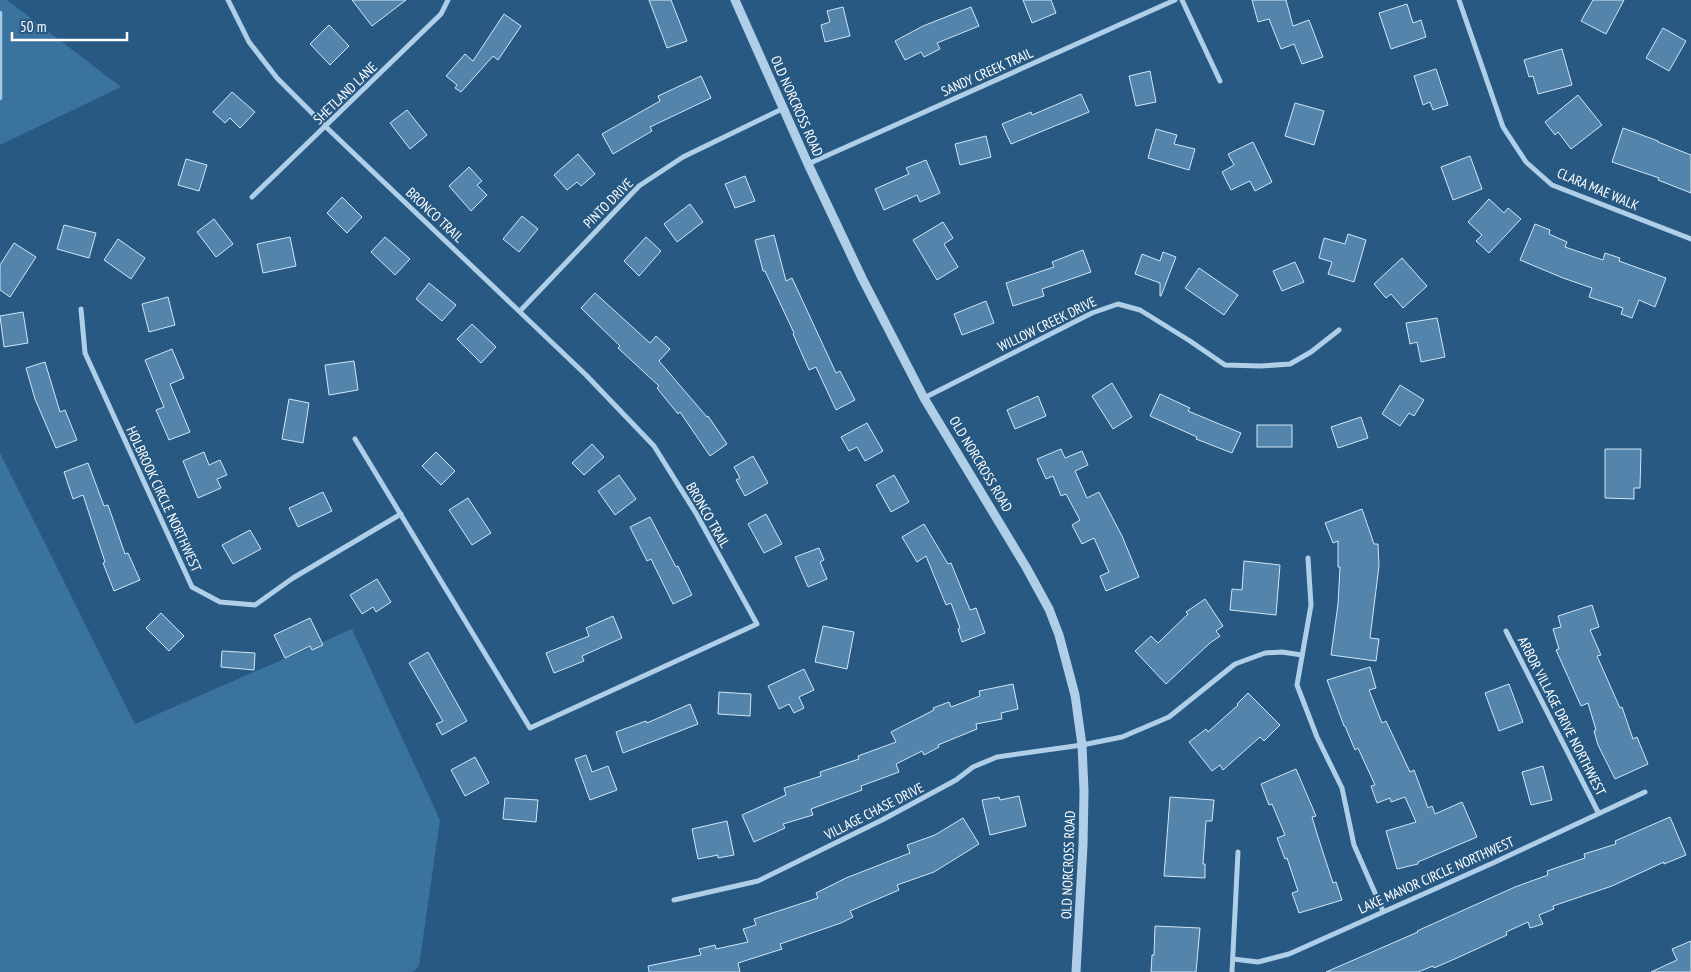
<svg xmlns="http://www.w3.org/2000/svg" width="1691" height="972" font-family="'PT Sans Narrow',sans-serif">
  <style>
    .green { fill: #3b739f }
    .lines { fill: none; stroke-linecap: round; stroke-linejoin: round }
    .stream { stroke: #a3cbe7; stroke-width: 4.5 }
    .building { fill: #5385ac; stroke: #d2e6f5 }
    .minor { stroke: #afcee7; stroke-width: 5 }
    .tertiary { stroke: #afcee7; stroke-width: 9 }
    .labels { text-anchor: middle; stroke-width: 4; stroke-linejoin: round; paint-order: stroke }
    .street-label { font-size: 14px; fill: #fff; stroke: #275982 }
  </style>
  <rect width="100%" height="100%" fill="#275982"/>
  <g class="green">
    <polygon points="0,0 7,0 121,87 0,145"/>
    <polygon points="0,453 135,724 352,629 440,820 419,966 413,972 0,972"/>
  </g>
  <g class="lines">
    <polyline class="stream" points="0,13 0,98"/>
  </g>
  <g class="building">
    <polygon points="352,0 406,0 372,26"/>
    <polygon points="649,0 671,0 687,41 667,48"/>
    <polygon points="1023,0 1051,0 1056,13 1032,23"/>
    <polygon points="1252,0 1286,0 1293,26 1309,20 1323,57 1302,64 1294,44 1281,49 1269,19 1258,22"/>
    <polygon points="1593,0 1624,0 1606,34 1581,21"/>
    <polygon points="1407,4 1413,23 1421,20 1426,37 1391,49 1379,13"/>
    <polygon points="843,7 850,36 825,42 821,25 830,22 827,11"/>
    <polygon points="971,7 979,26 937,43 940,49 924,57 921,52 905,60 895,41 923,26"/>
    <polygon points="504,14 521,26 498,60 493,56 461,92 455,88 457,85 446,76 465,54 473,61"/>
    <polygon points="329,25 349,46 330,65 310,44"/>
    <polygon points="1663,28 1686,41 1669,71 1646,58"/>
    <polygon points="1562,49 1572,85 1538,94 1533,76 1529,77 1524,60"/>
    <polygon points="1436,69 1448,105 1433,110 1430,102 1423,105 1414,76"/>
    <polygon points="1150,71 1156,102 1136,106 1129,76"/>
    <polygon points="701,76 711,98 650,127 652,131 613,154 602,134 660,101 658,96"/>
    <polygon points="232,92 255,112 240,128 230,118 225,123 213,112"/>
    <polygon points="1081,94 1089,112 1011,144 1002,124 1031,112 1032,115"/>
    <polygon points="1578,95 1602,125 1571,149 1558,132 1555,135 1545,122"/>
    <polygon points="1295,103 1324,111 1314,145 1285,136"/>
    <polygon points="407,110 427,135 410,149 390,123"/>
    <polygon points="1623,128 1658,141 1658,142 1691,155 1691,193 1658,180 1659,178 1612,162"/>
    <polygon points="1156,129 1177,135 1174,144 1195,149 1189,170 1148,158"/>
    <polygon points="986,136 991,157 960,165 955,144"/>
    <polygon points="1253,142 1272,182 1255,191 1250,181 1231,190 1222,172 1234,165 1228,154"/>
    <polygon points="578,154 595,174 581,186 577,182 567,190 554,175"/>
    <polygon points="1470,156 1482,189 1453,200 1441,167"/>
    <polygon points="186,159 207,165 199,191 178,185"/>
    <polygon points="926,160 940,193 920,202 917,195 884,210 875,189 909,174 906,168"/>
    <polygon points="469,167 482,181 477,185 487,195 471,211 449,186"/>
    <polygon points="745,176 755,201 735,208 725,184"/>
    <polygon points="342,197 362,217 347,233 327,213"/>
    <polygon points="1489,199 1504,213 1508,208 1521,219 1489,253 1476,241 1482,235 1468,222"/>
    <polygon points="690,204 703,222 677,242 664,224"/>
    <polygon points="522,216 538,229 519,252 503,239"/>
    <polygon points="214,219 233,244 216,257 197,232"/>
    <polygon points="943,222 953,238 944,244 958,267 937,280 913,240"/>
    <polygon points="1535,224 1550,230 1549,234 1567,242 1565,247 1603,260 1605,253 1620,258 1619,261 1666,278 1655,307 1639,300 1632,318 1621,314 1623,308 1589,297 1592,288 1563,278 1520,260"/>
    <polygon points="64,225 96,233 89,258 57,249"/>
    <polygon points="1348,234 1366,240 1354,282 1328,274 1332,262 1319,258 1324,238 1345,244"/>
    <polygon points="774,235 786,281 792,278 836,373 840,371 855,400 836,410 816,367 809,370 793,334 794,333 765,271 763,271 755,240"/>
    <polygon points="290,237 296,266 263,273 257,244"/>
    <polygon points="385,237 410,259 395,275 371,252"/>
    <polygon points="646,237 661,251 639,276 624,261"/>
    <polygon points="118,239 145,258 131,279 104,260"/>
    <polygon points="14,243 36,257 10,297 0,290 0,265"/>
    <polygon points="1083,250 1091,272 1042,289 1044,296 1013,306 1006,283 1054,267 1052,262"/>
    <polygon points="1163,252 1176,257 1161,296 1160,296 1160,283 1135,274 1142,254 1160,261"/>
    <polygon points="1402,258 1427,286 1403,308 1391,294 1386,298 1374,284"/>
    <polygon points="1295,262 1304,282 1282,291 1273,271"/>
    <polygon points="1199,268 1238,295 1224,315 1185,288"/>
    <polygon points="429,283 456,305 442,321 416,299"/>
    <polygon points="595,293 650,343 656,336 670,349 659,361 707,417 708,416 727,444 710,456 680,412 678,414 657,388 659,386 618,348 620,346 581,308"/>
    <polygon points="168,297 175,325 149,332 142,304"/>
    <polygon points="986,301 994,323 962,335 954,314"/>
    <polygon points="23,312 28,343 4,347 0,316"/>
    <polygon points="1437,318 1445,357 1421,362 1417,342 1410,344 1406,323"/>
    <polygon points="472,324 496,347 481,363 457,339"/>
    <polygon points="172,349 184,378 170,384 190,432 169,440 156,410 164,407 145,360"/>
    <polygon points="354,361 358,390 329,395 325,365"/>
    <polygon points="45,362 60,412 65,410 77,440 56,448 35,399 26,368"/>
    <polygon points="1112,383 1132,417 1113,429 1092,396"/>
    <polygon points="1400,385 1424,400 1414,416 1409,413 1400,426 1382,414"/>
    <polygon points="1160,394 1190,408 1188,411 1241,433 1232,453 1196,439 1197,437 1150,416"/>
    <polygon points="1038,396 1046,416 1015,429 1007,410"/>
    <polygon points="289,399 309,403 303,443 282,439"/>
    <polygon points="1361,417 1368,438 1338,448 1331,427"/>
    <polygon points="867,423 883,451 865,461 857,447 849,451 841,437"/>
    <rect x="1257" y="425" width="35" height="22"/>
    <polygon points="592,444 604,457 584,475 572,463"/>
    <polygon points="1061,449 1065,458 1082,451 1088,465 1075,471 1087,498 1099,492 1122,536 1139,577 1106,591 1100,576 1109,572 1094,538 1082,544 1072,525 1080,520 1066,494 1061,496 1053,476 1046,479 1037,459"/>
    <polygon points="1605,449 1641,449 1640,488 1634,488 1634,499 1605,498"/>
    <polygon points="204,452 209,465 220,460 227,475 217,479 221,488 198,498 183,461"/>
    <polygon points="436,452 455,471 441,485 422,466"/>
    <polygon points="753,456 768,483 745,496 736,480 740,478 734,467"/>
    <polygon points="88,463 104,506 108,505 125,554 128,553 140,580 114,591 103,563 105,562 83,495 73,499 64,472"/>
    <polygon points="619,475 636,499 615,515 598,491"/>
    <polygon points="894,475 909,502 891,512 876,485"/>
    <polygon points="323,492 332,511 298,527 289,508"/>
    <polygon points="468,498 491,533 472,545 449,510"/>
    <polygon points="1362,509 1374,544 1378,544 1379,566 1370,638 1379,639 1376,661 1331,655 1338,604 1340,567 1338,567 1338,541 1333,543 1325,523"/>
    <polygon points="766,514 782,544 764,553 748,524"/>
    <polygon points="650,517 676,567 678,566 692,595 673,604 651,559 647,561 630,527"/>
    <polygon points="924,524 948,564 951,563 970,610 976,608 985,633 962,642 958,629 960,628 951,603 946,605 926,556 917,562 902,537"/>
    <polygon points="250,530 261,549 233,564 222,545"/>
    <polygon points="819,548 824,560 820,562 827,579 808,587 795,557"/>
    <polygon points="1244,561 1280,565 1276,615 1230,610 1232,589 1242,590"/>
    <polygon points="377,579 391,602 376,612 373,607 362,614 350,595"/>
    <polygon points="1205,599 1223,626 1216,631 1220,636 1210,643 1166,684 1135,651 1151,636 1158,643 1188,614 1186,612"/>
    <polygon points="1592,605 1599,627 1590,630 1601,655 1597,656 1620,708 1622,707 1633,739 1637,737 1648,764 1615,779 1598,745 1594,731 1596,730 1588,703 1581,706 1556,650 1559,649 1553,629 1561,627 1558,616"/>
    <polygon points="161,613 184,636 169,651 146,628"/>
    <polygon points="613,616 622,638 582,656 584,661 554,673 546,653 589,636 586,628"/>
    <polygon points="310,618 323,645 312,650 310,646 285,658 274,635"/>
    <polygon points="823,626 854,632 847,669 815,662"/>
    <polygon points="222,651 255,653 254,670 221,667"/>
    <polygon points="428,652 467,721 442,735 436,724 443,721 409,663"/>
    <polygon points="1370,667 1376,688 1369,690 1382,723 1386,721 1410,772 1414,770 1428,808 1432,806 1435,814 1462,802 1477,837 1418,862 1418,864 1397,869 1386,831 1416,822 1405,797 1391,802 1390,798 1377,803 1371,786 1375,785 1358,748 1355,750 1345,726 1344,726 1327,680"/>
    <polygon points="804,669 814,690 799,697 804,708 794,713 789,704 779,709 768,686"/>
    <polygon points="1013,684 1018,709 1001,713 1002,719 976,724 977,729 938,745 939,747 924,755 922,751 896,764 899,772 861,786 862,790 811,809 813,815 783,824 785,828 754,842 742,815 786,795 784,788 821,776 820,772 859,759 858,756 896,742 891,732 934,710 933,708 949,702 951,707 980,696 979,691"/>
    <polygon points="1509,684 1523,722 1499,731 1485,693"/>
    <polygon points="719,692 751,694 750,716 718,714"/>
    <polygon points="1248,693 1280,725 1264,741 1260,737 1223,770 1220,765 1212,771 1189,742 1206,729 1208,732 1238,705 1237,704"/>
    <polygon points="690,704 698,724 623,753 616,732 646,721 647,723"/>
    <polygon points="586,755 592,772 608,766 617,790 590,800 575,759"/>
    <polygon points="475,757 489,783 465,796 451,770"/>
    <polygon points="1543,766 1552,800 1531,805 1522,772"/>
    <polygon points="1296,769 1316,816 1312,817 1318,837 1333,883 1336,882 1342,900 1299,913 1292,893 1298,891 1287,858 1285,859 1277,838 1285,835 1272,804 1269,805 1261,784"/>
    <polygon points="1019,796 1026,826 990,835 982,800 999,797 1000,800"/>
    <polygon points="1170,797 1214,800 1212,821 1206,821 1203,864 1205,864 1205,878 1164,876"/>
    <polygon points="505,798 538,800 536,822 503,819"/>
    <polygon points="1670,817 1686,855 1664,864 1664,862 1612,886 1553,906 1554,909 1539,915 1543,924 1530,928 1528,922 1506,932 1507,935 1457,958 1434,968 1433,966 1418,972 1326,972 1418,932 1417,931 1515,887 1548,875 1547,871 1585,858 1584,854 1616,844 1615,841"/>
    <polygon points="963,818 979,844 934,872 897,885 899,890 850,911 853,917 841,923 780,944 782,949 738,963 740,972 649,972 648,966 701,955 699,949 715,945 716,949 748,942 743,929 756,925 754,919 818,898 816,893 846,878 910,853 907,845 935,835"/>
    <polygon points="727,821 734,855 718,858 718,855 698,859 692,829"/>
    <polygon points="1155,926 1200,928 1196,972 1151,972 1152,955 1154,955"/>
    <polygon points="1691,941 1691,972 1651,972 1677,960 1672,949"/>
  </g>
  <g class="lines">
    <g class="minor">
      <path d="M228 0 249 42 277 78 326 127 586 375 654 446 697 515 757 624 530 728C471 632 414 535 355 439"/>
      <polyline points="1182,0 1220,81"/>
      <polyline points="1459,0 1503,127 1526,162 1552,185 1691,239"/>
      <polyline points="808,164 1175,0"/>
      <polyline points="252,197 441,14 448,0"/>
      <polyline points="81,309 85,353 192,587 220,602 255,605 293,578 401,514"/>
      <polyline points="520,311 639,186 683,157 784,108"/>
      <polyline points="924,398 1092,313 1118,304 1140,310 1190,341 1225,365 1261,366 1290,364 1311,352 1339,330"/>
      <polyline points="1308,558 1311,605 1297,685 1317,737 1342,788 1354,845 1383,911"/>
      <polyline points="1506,631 1598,812"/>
      <polyline points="674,900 758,881 882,820 956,780 973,767 997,757 1082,745 1122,737 1169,717 1235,664 1265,653 1282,652 1302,655"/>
      <polyline points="1233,959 1258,962 1289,954 1493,863 1645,792"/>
      <polyline points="1232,972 1238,852"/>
    </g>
    <polyline class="tertiary" points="735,0 808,164 862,278 924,398 1026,567 1049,609 1059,635 1075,695 1082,745 1084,791 1083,846 1076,972"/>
  </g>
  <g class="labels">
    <g class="street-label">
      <text transform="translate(987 72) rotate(-24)" y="5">SANDY CREEK TRAIL</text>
      <text transform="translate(345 93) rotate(-44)" y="5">SHETLAND LANE</text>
      <text transform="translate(797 106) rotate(66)" y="5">OLD NORCROSS ROAD</text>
      <text transform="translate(1598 189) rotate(23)" y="5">CLARA MAE WALK</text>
      <text transform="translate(608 203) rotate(-45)" y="5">PINTO DRIVE</text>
      <text transform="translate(435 215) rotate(43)" y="5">BRONCO TRAIL</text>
      <text transform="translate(1047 324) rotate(-26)" y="5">WILLOW CREEK DRIVE</text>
      <text transform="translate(981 464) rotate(59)" y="5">OLD NORCROSS ROAD</text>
      <text transform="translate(164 499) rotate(65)" y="5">HOLBROOK CIRCLE NORTHWEST</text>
      <text transform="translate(708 515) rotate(60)" y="5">BRONCO TRAIL</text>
      <text transform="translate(1562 716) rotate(63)" y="5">ARBOR VILLAGE DRIVE NORTHWEST</text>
      <text transform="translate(874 811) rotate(-27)" y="5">VILLAGE CHASE DRIVE</text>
      <text transform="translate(1068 865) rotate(-88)" y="5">OLD NORCROSS ROAD</text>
      <text transform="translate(1436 875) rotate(-24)" y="5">LAKE MANOR CIRCLE NORTHWEST</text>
    </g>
  </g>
  <path d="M12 32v8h115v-8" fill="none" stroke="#ffffff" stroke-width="2.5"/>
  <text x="20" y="32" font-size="15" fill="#ffffff" stroke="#275982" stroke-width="4" paint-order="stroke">50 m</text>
</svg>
